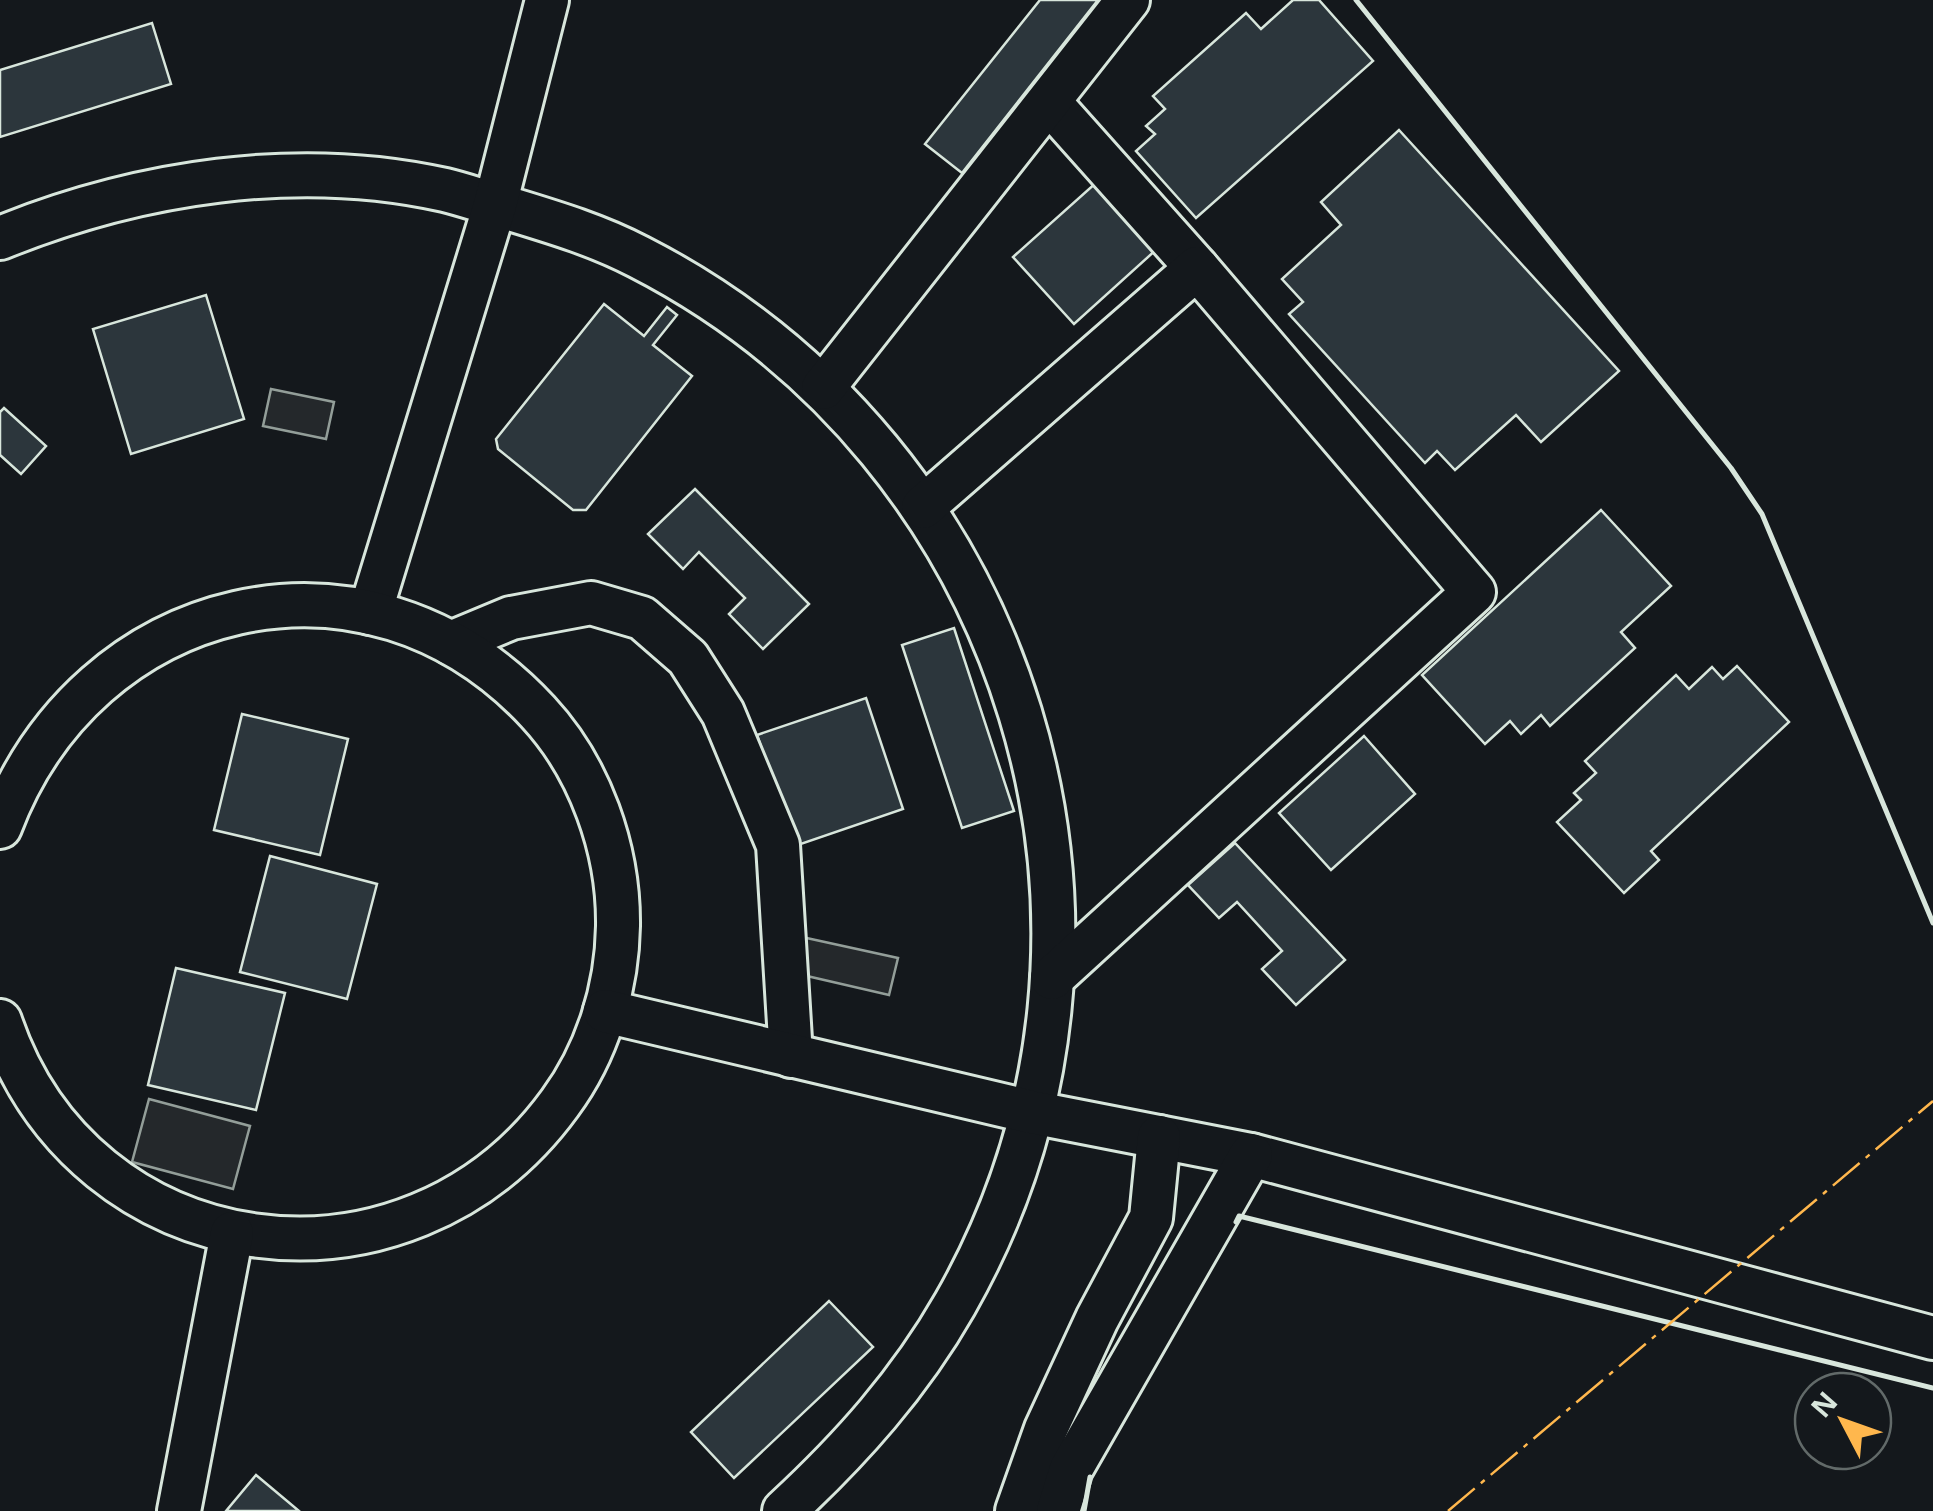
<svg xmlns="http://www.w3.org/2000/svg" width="1933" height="1511" font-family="'Open Sans',sans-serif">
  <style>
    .parking { fill: #24282b; stroke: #939e99; stroke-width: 2.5 }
    .building { fill: #2c363c; stroke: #d8e6dc; stroke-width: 2.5 }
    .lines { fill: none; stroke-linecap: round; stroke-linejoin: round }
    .minor-casing { stroke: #d8e6dc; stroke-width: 48 }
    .minor { stroke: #14181c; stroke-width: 42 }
    .wall { stroke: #d8e6dc; stroke-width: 5 }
    .power { stroke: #ffb74d; stroke-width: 2.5; stroke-dasharray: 35 8 5 8; stroke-linecap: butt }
  </style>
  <rect width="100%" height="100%" fill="#14181c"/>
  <g class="parking">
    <polygon points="271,389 334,402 326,439 263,426"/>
    <polygon points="802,937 898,958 889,995 794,973"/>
    <polygon points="149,1099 250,1126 233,1189 132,1162"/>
  </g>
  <g class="building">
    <polygon points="1040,0 1098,0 962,173 925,144"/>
    <polygon points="1293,0 1319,0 1373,61 1196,218 1136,151 1155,134 1146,126 1165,109 1153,96 1246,13 1261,29"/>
    <polygon points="152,23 171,84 0,137 0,70"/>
    <polygon points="1399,130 1619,371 1541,442 1516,415 1455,470 1437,451 1425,463 1289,314 1303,302 1282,279 1341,225 1321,202"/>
    <polygon points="1098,181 1158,248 1074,324 1013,257"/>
    <polygon points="206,295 244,419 131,454 93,329"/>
    <polygon points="604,304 644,336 667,307 677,315 653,345 692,376 586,510 573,510 498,449 496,439"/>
    <polygon points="4,408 46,446 21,474 0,455 0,412"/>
    <polygon points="695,489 809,604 763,649 729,614 745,598 699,552 683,569 648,534"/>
    <polygon points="1601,510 1671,586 1621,632 1635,648 1550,726 1541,715 1521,734 1510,721 1485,744 1422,675"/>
    <polygon points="954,628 1014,811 962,828 902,645"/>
    <polygon points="1737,666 1789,722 1651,851 1659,860 1624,893 1557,822 1581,800 1574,793 1596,773 1585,761 1676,675 1689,689 1712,667 1723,679"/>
    <polygon points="866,698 903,809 795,846 757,735"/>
    <polygon points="242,714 348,739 320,855 214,830"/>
    <polygon points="1364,736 1415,794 1331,870 1279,813"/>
    <polygon points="1235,843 1345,960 1296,1005 1262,969 1282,951 1237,902 1219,918 1188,885"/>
    <polygon points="270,856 377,884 347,999 240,972"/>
    <polygon points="176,968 285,993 256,1110 148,1085"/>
    <polygon points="829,1301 873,1347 734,1478 691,1432"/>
    <polygon points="256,1475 299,1511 226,1511"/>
  </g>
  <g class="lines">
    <g class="minor-casing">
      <g id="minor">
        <polyline points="1049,102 1197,268"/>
        <path d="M0 238C138 182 297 157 445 190 466 195 487 203 507 208 553 222 597 235 639 257 1020 452 1169 929 955 1304 910 1383 851 1449 784 1511"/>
        <polyline points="823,388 1128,0"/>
        <polyline points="923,507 1197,268 1474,592 1052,978"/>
        <polyline points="370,613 495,205 547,0"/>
        <polyline points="451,643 511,618 591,603 642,618 688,658 723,713 778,845 791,1056"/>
        <path d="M0 827C87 595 366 526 538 712 590 768 619 849 618 926 617 989 597 1053 560 1103 406 1315 84 1271 0 1021"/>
        <polyline points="605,1011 1031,1112 1251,1155 1933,1338"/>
        <polyline points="179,1511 232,1233"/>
        <polyline points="1017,1511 1046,1429 1097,1319 1151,1218 1159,1137"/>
        <polyline points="1058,1511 1071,1469 1251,1155"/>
      </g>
    </g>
    <use href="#minor" class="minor"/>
    <g class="wall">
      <polyline points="1356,0 1731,468 1762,514 1933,923"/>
      <polyline points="1236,1222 1239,1216 1933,1388"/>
      <polyline points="1084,1511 1090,1477"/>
    </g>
    <polyline class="power" points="1448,1511 1933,1101"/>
  </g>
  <g transform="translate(1843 1421) rotate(311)"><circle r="48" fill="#14181c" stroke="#626a69" stroke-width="2.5"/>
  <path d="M0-8L18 38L0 25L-18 38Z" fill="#ffb74d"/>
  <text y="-15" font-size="28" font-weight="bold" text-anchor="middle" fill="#d8e6dc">N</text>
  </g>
</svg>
